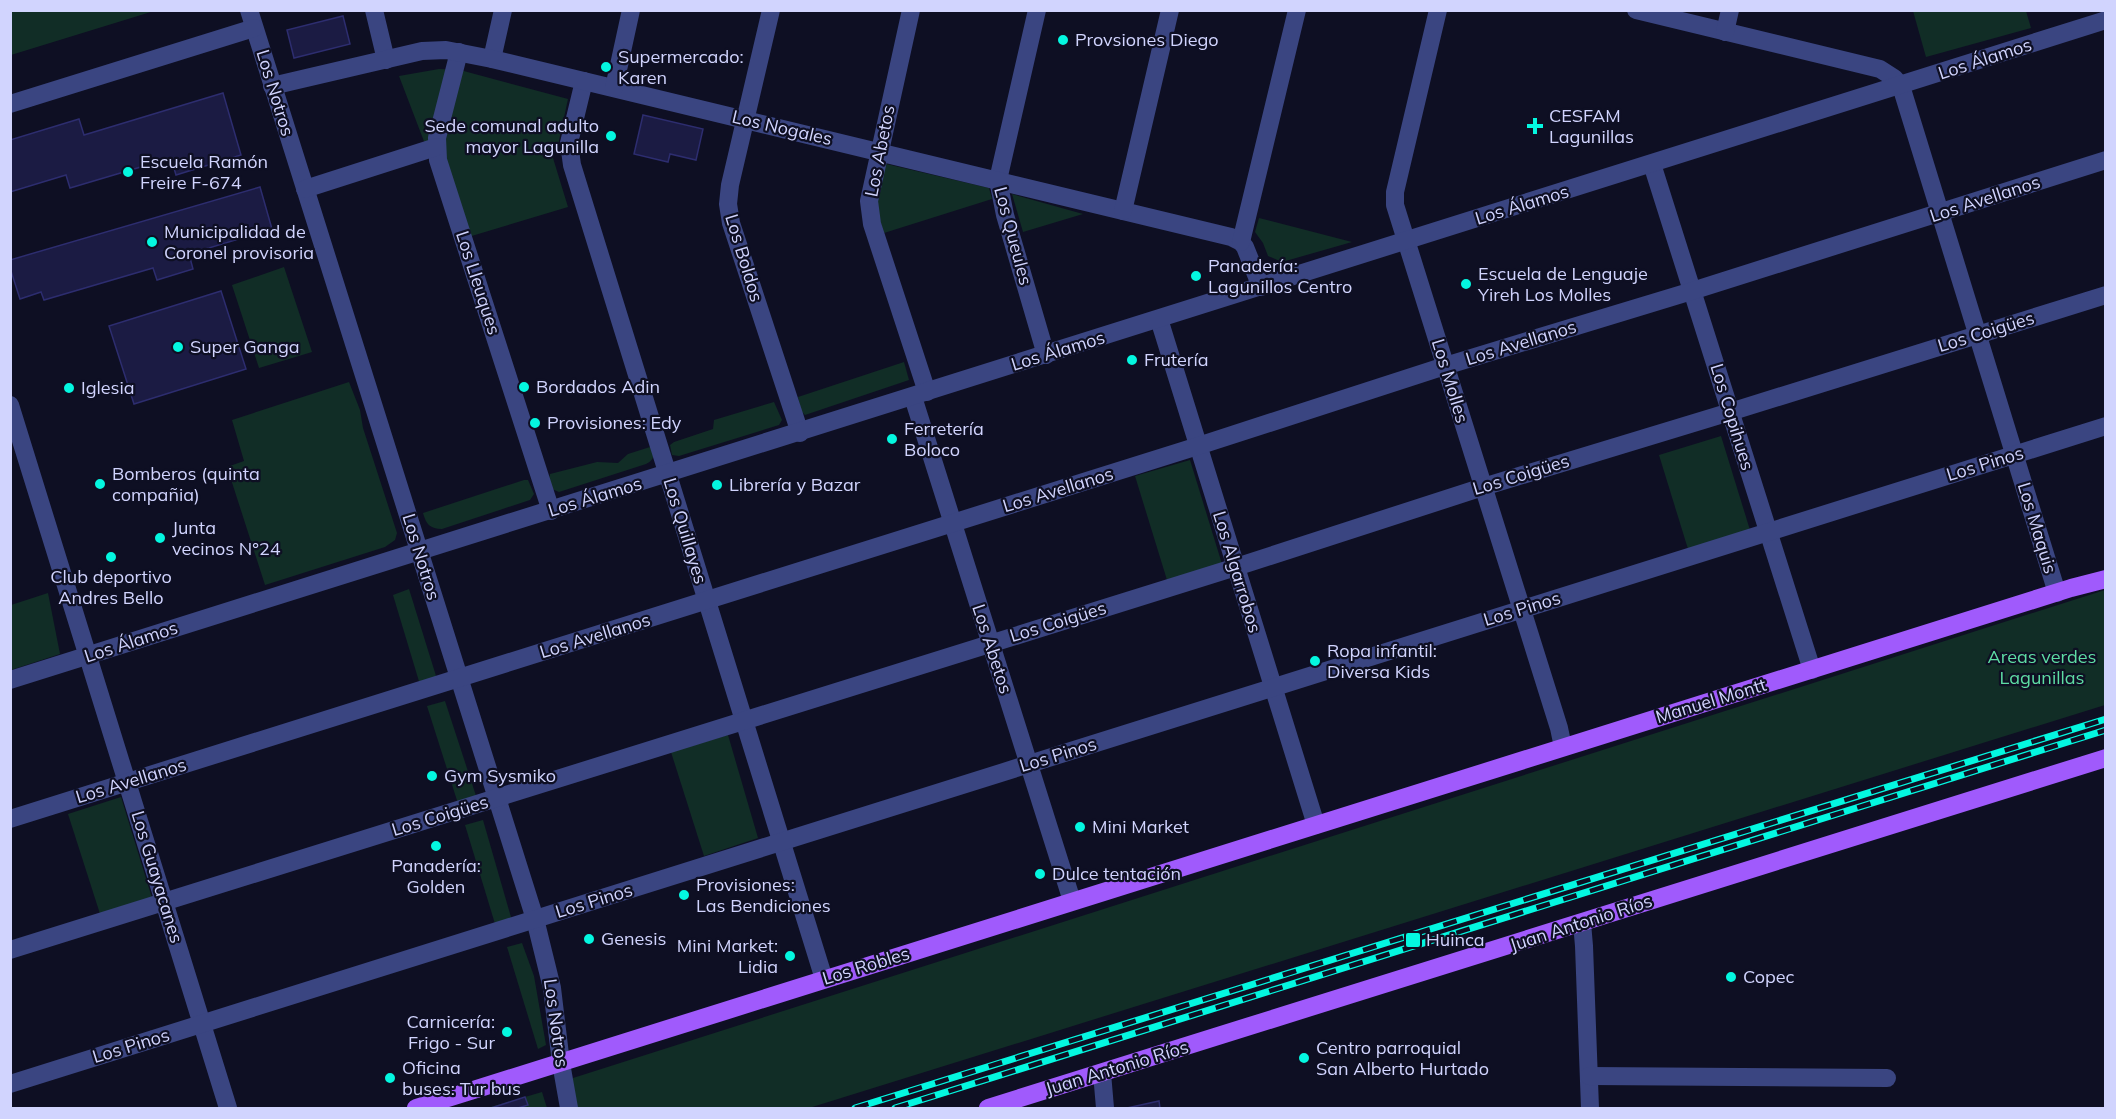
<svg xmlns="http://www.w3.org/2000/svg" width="2116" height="1119" font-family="Mulish,sans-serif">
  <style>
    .green { fill: #112d26 }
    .building { fill: #1b1b43; stroke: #2d2d6f; stroke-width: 1.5 }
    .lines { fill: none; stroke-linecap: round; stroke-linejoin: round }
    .minor { stroke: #3a4581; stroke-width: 18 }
    .major { stroke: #a05afc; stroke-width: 18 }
    .rail-casing { stroke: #04f7e0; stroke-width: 7 }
    .rail { stroke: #0e0f23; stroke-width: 4.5; stroke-dasharray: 14; stroke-linecap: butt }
    .poi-dot { fill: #04f7e0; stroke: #0e0f23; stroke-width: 2 }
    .labels { text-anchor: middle; stroke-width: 4.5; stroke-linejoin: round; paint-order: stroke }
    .poi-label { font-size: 18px; fill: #d1d4fe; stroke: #0e0f23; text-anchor: start }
    .street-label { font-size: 18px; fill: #d1d4fe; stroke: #0e0f23 }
    .park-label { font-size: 18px; fill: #5edda4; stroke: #0e0f23 }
  </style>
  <rect width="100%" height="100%" fill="#0e0f23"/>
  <g class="green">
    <polygon points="11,10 154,10 154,11 11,55"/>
    <polygon points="1913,11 2026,11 2031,28 1926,57"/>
    <polygon points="439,69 460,70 568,99 558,145 553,158 568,207 465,238 425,144 399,76"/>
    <polygon points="882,163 989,188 992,199 884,233 877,211"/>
    <polygon points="1012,194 1083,214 1023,232"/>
    <polygon points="1259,218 1352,242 1282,262 1268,256 1263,243 1255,232"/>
    <polygon points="284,267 312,352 259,368 232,285"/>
    <polygon points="904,362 909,380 805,415 801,411 798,397"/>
    <polygon points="349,382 360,410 363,428 397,533 395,540 385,547 265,585 227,467 244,461 232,420"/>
    <polygon points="774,402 782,420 779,425 679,456 672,455 670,445 674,442 713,429 714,420"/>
    <polygon points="1721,436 1754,543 1692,562 1659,455"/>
    <path d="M650 447C656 454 654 460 646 464L559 492 552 489 549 479 550 474 597 462 618 463 628 454Z"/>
    <polygon points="1190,460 1222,564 1167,580 1135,476"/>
    <path d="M524 480H528L534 494 530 500 442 529C430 529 426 524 423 513Z"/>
    <polygon points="409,589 441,692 424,698 393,595"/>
    <polygon points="2105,590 2105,705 809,1108 575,1108 572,1101 573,1078"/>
    <polygon points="48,593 60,654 11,670 11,605"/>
    <polygon points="445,701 480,808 461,813 427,706"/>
    <polygon points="728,735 758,838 704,856 671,752"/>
    <polygon points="121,797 152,898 101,917 68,814"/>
    <polygon points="483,820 515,931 499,937 465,825"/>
    <polygon points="522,943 534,976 546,1045 538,1049 507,947"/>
    <polygon points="542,1092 547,1108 487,1108"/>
  </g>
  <g class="building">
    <polygon points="343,16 350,44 294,58 287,30"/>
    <polygon points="223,93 241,155 176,175 171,158 70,188 66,175 10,192 10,140 79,119 84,135"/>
    <polygon points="643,115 703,129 696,160 670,154 668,162 634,154"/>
    <polygon points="260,187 272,229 189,254 193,269 157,280 153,268 44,300 41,292 20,299 10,268 10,260"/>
    <polygon points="221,291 246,369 134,404 109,326"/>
    <polygon points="525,1097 528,1105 518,1108 491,1108"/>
    <polygon points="1159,1101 1160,1108 1127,1108"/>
  </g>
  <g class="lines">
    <g class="minor">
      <polyline points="249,10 535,919 552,988 561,1063 569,1108"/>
      <polyline points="374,10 386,60"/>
      <polyline points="771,10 730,185 728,204 731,223 800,433"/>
      <polyline points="911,10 869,201 872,224 927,392"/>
      <polyline points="1037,10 998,180 1005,215 1046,355"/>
      <polyline points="1438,10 1395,192 1395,205 1559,728 1563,747"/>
      <polyline points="1636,10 1880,69 1894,78 1901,86 2057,593"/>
      <polyline points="1725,32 1730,10"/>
      <polyline points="459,52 437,138 438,160 551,511"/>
      <polyline points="492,59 503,10"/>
      <polyline points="584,81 569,143 572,165 824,979"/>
      <polyline points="272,86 422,51 446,50 492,59 1231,237 1241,242 1245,247 1261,287"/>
      <polyline points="614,88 631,10"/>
      <polyline points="10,104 254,28"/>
      <polyline points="1652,164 1812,670"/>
      <polyline points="305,189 436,147"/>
      <polyline points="1123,211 1170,10"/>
      <polyline points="1241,242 1297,10"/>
      <polyline points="1159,319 1316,825"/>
      <polyline points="913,397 1072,901"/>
      <polyline points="10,405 228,1108"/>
      <polyline points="10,680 2106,20"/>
      <polyline points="10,819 1198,446 1445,366 1692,291 2106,160"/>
      <polyline points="1582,923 1584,946 1590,1108"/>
      <polyline points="10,950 1236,567 1483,487 1730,412 2106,295"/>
      <polyline points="1102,1073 1105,1108"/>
      <polyline points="1589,1076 1887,1078"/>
      <polyline points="10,1084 2106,426"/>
    </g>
    <g class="major">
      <polyline points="416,1108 2071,588 2106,579"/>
      <polyline points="988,1108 2106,758"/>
    </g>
    <g class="rail-casing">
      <g id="rail">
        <polyline points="855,1108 2106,719"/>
        <polyline points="895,1108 2106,730"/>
      </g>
    </g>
    <use href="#rail" class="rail"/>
  </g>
  <g class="poi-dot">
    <circle cx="1063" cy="40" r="6"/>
    <circle cx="606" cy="67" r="6"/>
    <path d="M1532 117h6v6h6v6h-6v6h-6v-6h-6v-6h6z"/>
    <circle cx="611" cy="136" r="6"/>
    <circle cx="128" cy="172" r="6"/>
    <circle cx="152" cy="242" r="6"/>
    <circle cx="1196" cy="276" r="6"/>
    <circle cx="1466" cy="284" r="6"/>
    <circle cx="178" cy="347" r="6"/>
    <circle cx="1132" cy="360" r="6"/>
    <circle cx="524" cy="387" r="6"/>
    <circle cx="69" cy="388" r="6"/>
    <circle cx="535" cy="423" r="6"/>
    <circle cx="892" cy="439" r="6"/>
    <circle cx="100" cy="484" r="6"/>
    <circle cx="717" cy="485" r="6"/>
    <circle cx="160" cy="538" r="6"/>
    <circle cx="111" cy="557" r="6"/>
    <circle cx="1315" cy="661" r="6"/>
    <circle cx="432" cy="776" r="6"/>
    <circle cx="1080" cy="827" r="6"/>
    <circle cx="436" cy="846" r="6"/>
    <circle cx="1040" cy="874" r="6"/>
    <circle cx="684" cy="895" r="6"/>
    <circle cx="589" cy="939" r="6"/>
    <rect x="1405" y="932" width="16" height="16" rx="3"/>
    <circle cx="790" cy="956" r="6"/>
    <circle cx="1731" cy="977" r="6"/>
    <circle cx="507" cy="1032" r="6"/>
    <circle cx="1304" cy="1058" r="6"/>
    <circle cx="390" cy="1078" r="6"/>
  </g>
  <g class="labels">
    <g class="poi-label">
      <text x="1075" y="46">Provsiones Diego</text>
      <text x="618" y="63">Supermercado:<tspan x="618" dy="21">Karen</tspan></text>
      <text x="1549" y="122">CESFAM<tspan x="1549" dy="21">Lagunillas</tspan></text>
      <text x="599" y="132" text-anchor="end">Sede comunal adulto<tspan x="599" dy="21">mayor Lagunilla</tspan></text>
      <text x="140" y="168">Escuela Ramón<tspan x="140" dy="21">Freire F-674</tspan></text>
      <text x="164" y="238">Municipalidad de<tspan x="164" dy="21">Coronel provisoria</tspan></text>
      <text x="1208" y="272">Panadería:<tspan x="1208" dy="21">Lagunillos Centro</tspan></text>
      <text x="1478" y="280">Escuela de Lenguaje<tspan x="1478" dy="21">Yireh Los Molles</tspan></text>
      <text x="190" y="353">Super Ganga</text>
      <text x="1144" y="366">Frutería</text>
      <text x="536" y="393">Bordados Adin</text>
      <text x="81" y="394">Iglesia</text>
      <text x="547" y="429">Provisiones: Edy</text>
      <text x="904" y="435">Ferretería<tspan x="904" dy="21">Boloco</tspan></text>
      <text x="112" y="480">Bomberos (quinta<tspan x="112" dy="21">compañia)</tspan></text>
      <text x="729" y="491">Librería y Bazar</text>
      <text x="172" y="534">Junta<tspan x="172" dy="21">vecinos N°24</tspan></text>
      <text x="111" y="583" text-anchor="middle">Club deportivo<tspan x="111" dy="21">Andres Bello</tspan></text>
      <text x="1327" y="657">Ropa infantil:<tspan x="1327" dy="21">Diversa Kids</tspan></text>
      <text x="444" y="782">Gym Sysmiko</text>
      <text x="1092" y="833">Mini Market</text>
      <text x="436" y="872" text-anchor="middle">Panadería:<tspan x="436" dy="21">Golden</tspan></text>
      <text x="1052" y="880">Dulce tentación</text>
      <text x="696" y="891">Provisiones:<tspan x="696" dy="21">Las Bendiciones</tspan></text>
      <text x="601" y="945">Genesis</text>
      <text x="1426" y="946">Huinca</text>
      <text x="778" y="952" text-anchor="end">Mini Market:<tspan x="778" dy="21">Lidia</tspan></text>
      <text x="1743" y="983">Copec</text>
      <text x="495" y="1028" text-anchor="end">Carnicería:<tspan x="495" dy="21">Frigo - Sur</tspan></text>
      <text x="1316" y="1054">Centro parroquial<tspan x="1316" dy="21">San Alberto Hurtado</tspan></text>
      <text x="402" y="1074">Oficina<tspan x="402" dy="21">buses: Tur bus</tspan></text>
    </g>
    <g class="street-label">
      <text transform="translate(1985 59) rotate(-18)" y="6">Los Álamos</text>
      <text transform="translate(275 93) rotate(73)" y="6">Los Notros</text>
      <text transform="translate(782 128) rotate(13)" y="6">Los Nogales</text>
      <text transform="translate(880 151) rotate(-79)" y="6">Los Abetos</text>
      <text transform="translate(1985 199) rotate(-18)" y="6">Los Avellanos</text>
      <text transform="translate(1522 205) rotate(-17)" y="6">Los Álamos</text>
      <text transform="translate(1013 236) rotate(75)" y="6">Los Queules</text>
      <text transform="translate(744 258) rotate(73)" y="6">Los Boldos</text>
      <text transform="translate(478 283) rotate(72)" y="6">Los Lleuques</text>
      <text transform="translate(1986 332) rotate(-17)" y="6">Los Coigües</text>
      <text transform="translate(1521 343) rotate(-17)" y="6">Los Avellanos</text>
      <text transform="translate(1058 351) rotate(-17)" y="6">Los Álamos</text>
      <text transform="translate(1450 381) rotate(73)" y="6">Los Molles</text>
      <text transform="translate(1732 417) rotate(73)" y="6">Los Copihues</text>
      <text transform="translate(1985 464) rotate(-17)" y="6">Los Pinos</text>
      <text transform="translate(1521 475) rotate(-17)" y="6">Los Coigües</text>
      <text transform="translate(1058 490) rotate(-17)" y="6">Los Avellanos</text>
      <text transform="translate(595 497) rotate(-17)" y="6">Los Álamos</text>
      <text transform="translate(2037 528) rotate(73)" y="6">Los Maquis</text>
      <text transform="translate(685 531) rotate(73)" y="6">Los Quillayes</text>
      <text transform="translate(421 557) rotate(73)" y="6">Los Notros</text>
      <text transform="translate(1237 572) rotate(73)" y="6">Los Algarrobos</text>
      <text transform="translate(1522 609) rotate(-17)" y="6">Los Pinos</text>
      <text transform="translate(1058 622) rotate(-17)" y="6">Los Coigües</text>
      <text transform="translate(595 636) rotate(-17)" y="6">Los Avellanos</text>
      <text transform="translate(131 642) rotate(-18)" y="6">Los Álamos</text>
      <text transform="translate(992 649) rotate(72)" y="6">Los Abetos</text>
      <text transform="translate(1711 701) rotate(-17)" y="6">Manuel Montt</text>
      <text transform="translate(1058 755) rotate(-17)" y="6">Los Pinos</text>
      <text transform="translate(131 781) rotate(-17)" y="6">Los Avellanos</text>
      <text transform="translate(440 816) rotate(-17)" y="6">Los Coigües</text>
      <text transform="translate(157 877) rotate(73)" y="6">Los Guayacanes</text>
      <text transform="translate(594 901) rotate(-17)" y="6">Los Pinos</text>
      <text transform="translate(1581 923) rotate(-18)" y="6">Juan Antonio Ríos</text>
      <text transform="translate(866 966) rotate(-17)" y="6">Los Robles</text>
      <text transform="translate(556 1023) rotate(82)" y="6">Los Notros</text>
      <text transform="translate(131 1046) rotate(-17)" y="6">Los Pinos</text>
      <text transform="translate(1117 1068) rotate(-17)" y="6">Juan Antonio Ríos</text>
    </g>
    <g class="park-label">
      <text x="2042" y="663">Areas verdes<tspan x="2042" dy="21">Lagunillas</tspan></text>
    </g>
  </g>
  <rect width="2116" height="1119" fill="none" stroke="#d1d4fe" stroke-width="24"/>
</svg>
